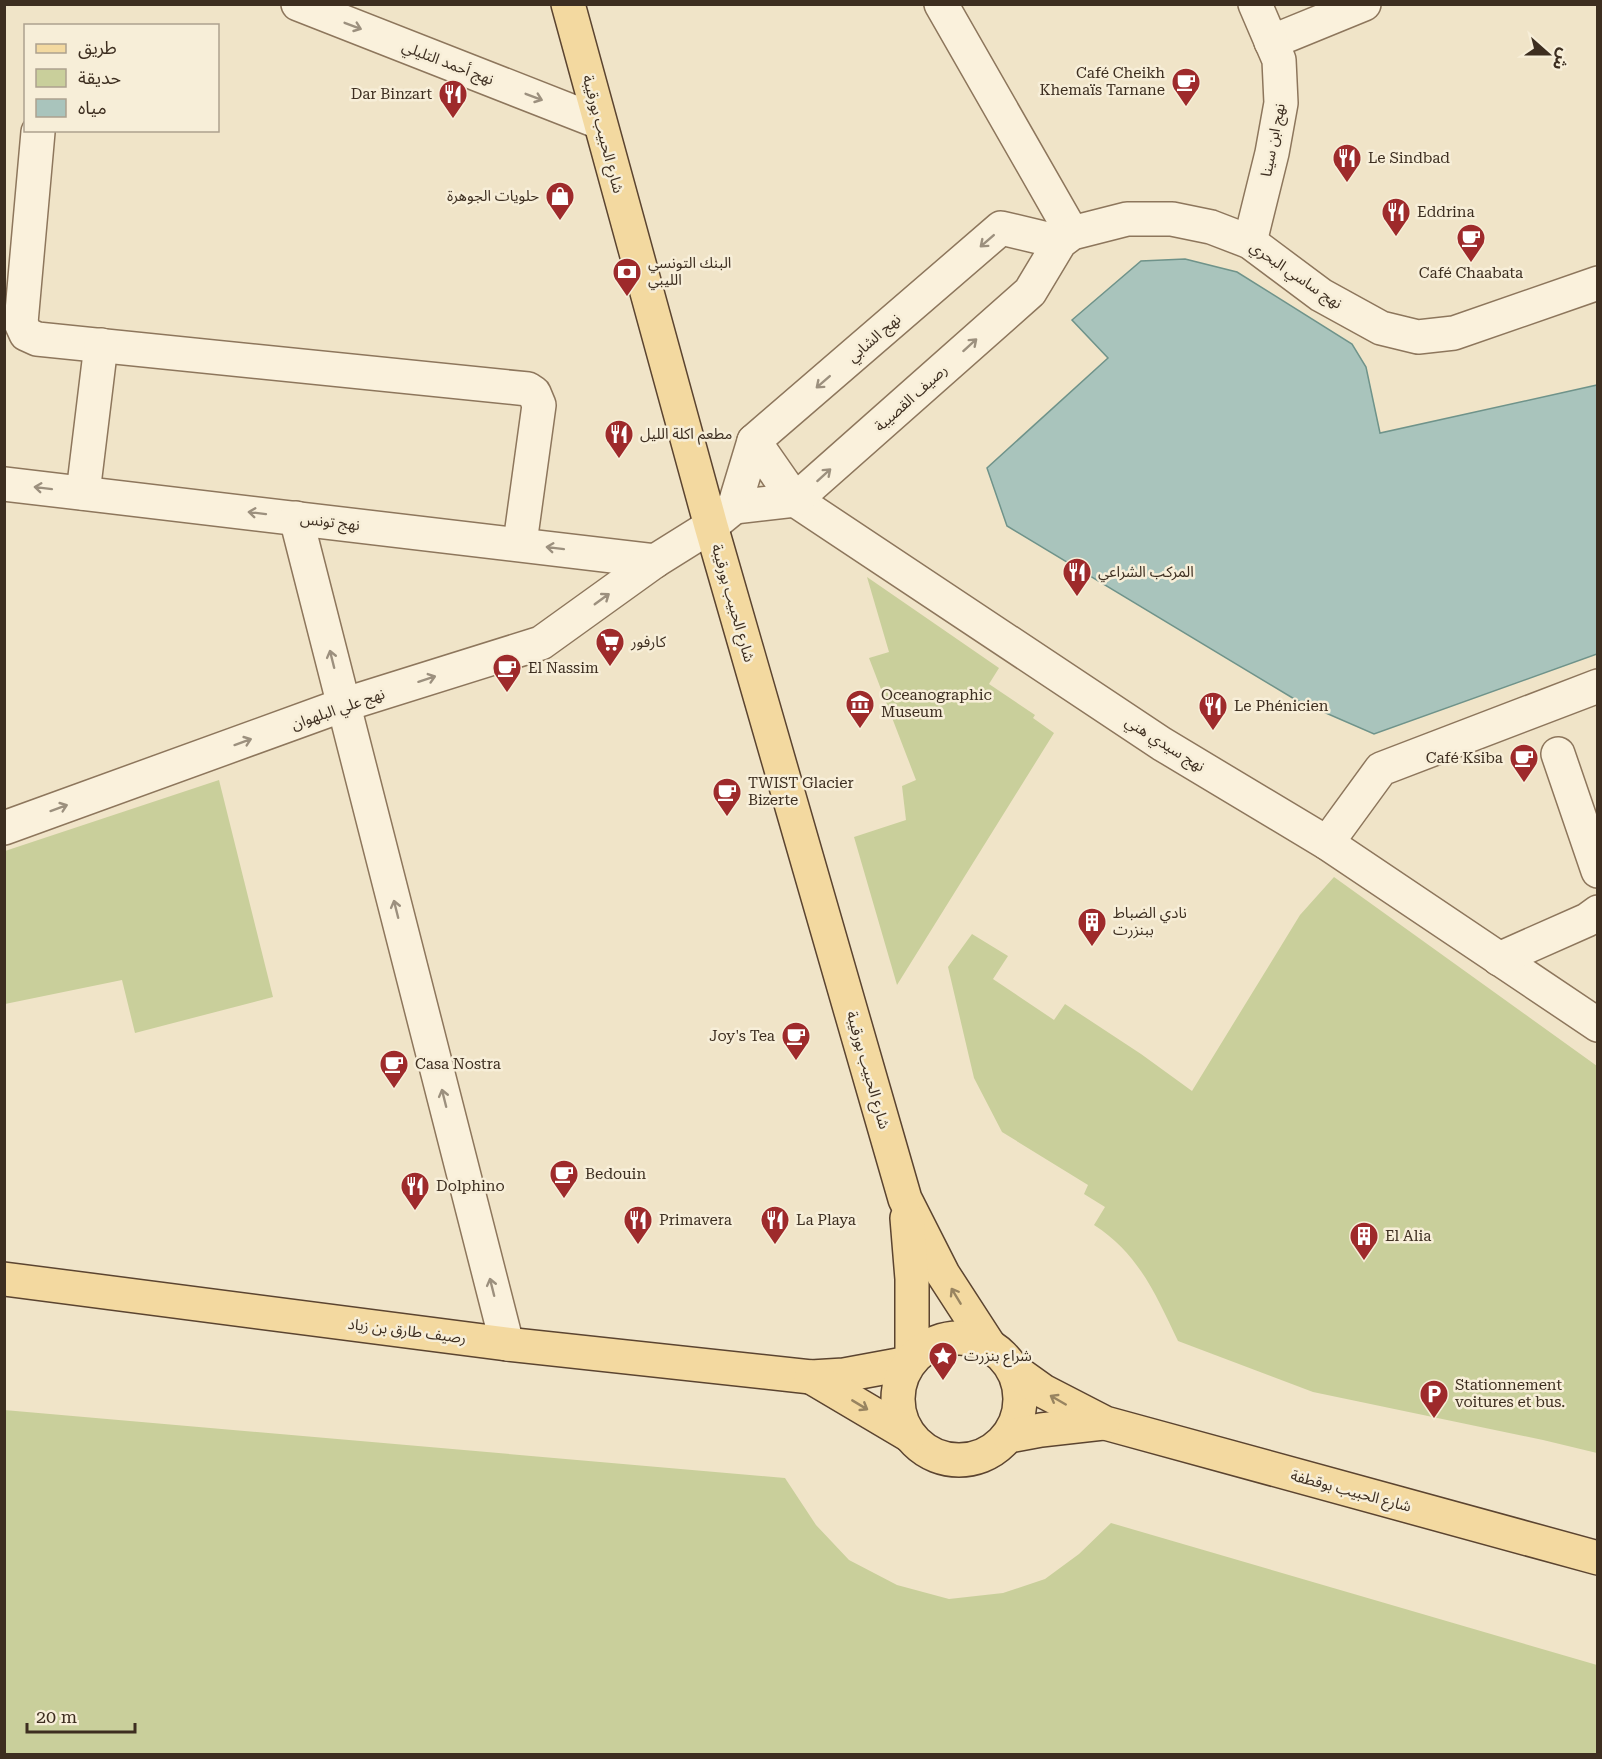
<svg xmlns="http://www.w3.org/2000/svg" width="1602" height="1759" font-family="'Roboto Serif','Noto Sans Arabic',serif">
  <style>
    .green { fill: #c9cf9b }
    .water { fill: #a9c4bc; stroke: #6f938a; stroke-width: 1.5 }
    .lines { fill: none; stroke-linecap: round; stroke-linejoin: round }
    .minor-casing { stroke: #8d765c; stroke-width: 36 }
    .major-casing { stroke: #5b4430; stroke-width: 36 }
    .minor { stroke: #faf1dc; stroke-width: 33 }
    .major { stroke: #f3d9a0; stroke-width: 33 }
    .oneway { stroke: #9c907e }
    .oneway2 { stroke: #988460 }
    .labels { text-anchor: middle; stroke-width: 5; stroke-linejoin: round; paint-order: stroke }
    .street-label { font-size: 15px; fill: #3d2e20; stroke: #f7eed8 }
    .poi-label { font-size: 15px; fill: #3d2e20; stroke: #f7eed8; text-anchor: start }
  </style>
  <rect width="100%" height="100%" fill="#f0e4c8"/>
  <g class="green">
    <polygon points="867,577 999,668 989,684 1035,715 1033,718 1054,733 897,985 854,837 906,820 902,786 916,780 869,658 889,652"/>
    <polygon points="219,780 273,997 135,1033 122,980 5,1004 5,851"/>
    <path d="M1334 877 1597 1066V1453L1543 1440 1313 1392 1178 1341C1156 1295 1139 1254 1094 1225L1105 1207 1084 1194 1088 1185 1002 1132 974 1078 948 967 972 934 1008 956 993 979 1054 1020 1065 1004 1141 1054 1192 1091 1300 915Z"/>
    <polygon points="4,1410 785,1478 816,1525 849,1560 897,1585 949,1599 1003,1593 1045,1579 1079,1554 1111,1523 1597,1665 1597,1754 5,1754"/>
  </g>
  <polygon class="water" points="1185,259 1237,272 1352,344 1366,367 1380,433 1597,385 1597,654 1374,734 1296,700 1007,526 987,468 1108,358 1072,320 1141,261"/>
  <g class="lines">
    <g class="minor-casing">
      <g id="minor">
        <polyline points="298,4 599,122"/>
        <polyline points="941,4 1072,233"/>
        <polyline points="1271,42 1364,4"/>
        <polyline points="38,132 21,323 26,334 37,339 528,389 534,393 539,405 520,543"/>
        <polyline points="1250,242 1272,153 1281,103 1279,60 1255,4"/>
        <polyline points="754,441 795,500 1162,744 1327,843 1598,1025"/>
        <polyline points="4,484 655,561"/>
        <polyline points="83,493 101,345"/>
        <polyline points="734,507 795,500 1030,292 1060,242 1072,233 1127,219 1172,219 1211,227 1250,242 1321,295 1381,328 1418,337 1454,333 1598,283"/>
        <polyline points="734,507 754,441 1001,228 1060,242"/>
        <polyline points="296,518 507,1344"/>
        <polyline points="1558,754 1598,871"/>
        <polyline points="4,828 343,705 541,643 655,561 711,526 733,508"/>
        <polyline points="1327,843 1381,769 1598,686"/>
        <polyline points="1499,959 1587,920 1598,912"/>
      </g>
    </g>
    <g class="major-casing">
      <g id="major">
        <polyline points="568,4 711,526 905,1199 943,1274 989,1345"/>
        <polyline points="907,1218 912,1279 912,1359"/>
        <polyline points="4,1279 507,1344 811,1377 844,1375 909,1363"/>
        <circle cx="959" cy="1399" r="61"/>
        <polyline points="1015,1371 1043,1391 1105,1423 1598,1558"/>
        <polyline points="811,1377 909,1435"/>
        <polyline points="1009,1436 1041,1430 1103,1423"/>
      </g>
    </g>
    <use href="#minor" class="minor"/>
    <use href="#major" class="major"/>
  </g>
  <defs><path id="oneway-shaft" d="M-6 0H5M1.5-3L5.5 0L1.5 3" fill="none" stroke-width="1.6" stroke-linecap="round" stroke-linejoin="round" transform="scale(1.5)"/></defs>
  <g class="oneway">
    <use href="#oneway-shaft" transform="translate(353 26) rotate(21)"/>
    <use href="#oneway-shaft" transform="translate(534 97) rotate(21)"/>
    <use href="#oneway-shaft" transform="translate(987 241) rotate(139)"/>
    <use href="#oneway-shaft" transform="translate(970 345) rotate(-42)"/>
    <use href="#oneway-shaft" transform="translate(823 382) rotate(139)"/>
    <use href="#oneway-shaft" transform="translate(824 475) rotate(-42)"/>
    <use href="#oneway-shaft" transform="translate(43 488) rotate(-173)"/>
    <use href="#oneway-shaft" transform="translate(257 513) rotate(-173)"/>
    <use href="#oneway-shaft" transform="translate(555 548) rotate(-173)"/>
    <use href="#oneway-shaft" transform="translate(602 599) rotate(-36)"/>
    <use href="#oneway-shaft" transform="translate(332 659) rotate(-104)"/>
    <use href="#oneway-shaft" transform="translate(427 679) rotate(-18)"/>
    <use href="#oneway-shaft" transform="translate(243 742) rotate(-20)"/>
    <use href="#oneway-shaft" transform="translate(59 808) rotate(-20)"/>
    <use href="#oneway-shaft" transform="translate(396 909) rotate(-104)"/>
    <use href="#oneway-shaft" transform="translate(444 1098) rotate(-104)"/>
    <use href="#oneway-shaft" transform="translate(492 1287) rotate(-104)"/>
  </g>
  <g class="oneway2">
    <use href="#oneway-shaft" transform="translate(956 1296) rotate(-121)"/>
    <use href="#oneway-shaft" transform="translate(1058 1400) rotate(-150)"/>
    <use href="#oneway-shaft" transform="translate(860 1405) rotate(31)"/>
  </g>
  <defs>
    <g id="cafe-pin" transform="scale(1.5)"><path d="M0 17L-7.5 6A9.5 9.5 0 1 1 7.5 6Z" fill="#9e2a2b" stroke="#f7eed8"/><path d="M-5.5-4.5H6V0H3Q3 3.5 0 3.5H-2.5Q-5.5 3.5-5.5 0ZM3-3.2v2h1.7v-2ZM-6 4.5H4V6H-6Z" fill="#fff"/></g>
    <g id="restaurant-pin" transform="scale(1.5)"><path d="M0 17L-7.5 6A9.5 9.5 0 1 1 7.5 6Z" fill="#9e2a2b" stroke="#f7eed8"/><path d="M-5-6h1v4h1v-4h1v4h1v-4h1v5L-1.5 .5V6h-2V.5L-5-1ZM5-6V6H3V1.5H1.5Q1.5-4 5-6Z" fill="#fff"/></g>
    <g id="shop-pin" transform="scale(1.5)"><path d="M0 17L-7.5 6A9.5 9.5 0 1 1 7.5 6Z" fill="#9e2a2b" stroke="#f7eed8"/><path d="M-5-2.5h2.3a2.7 3.5 0 0 1 5.4 0H5L5.5 6h-11ZM-1.5-2.5h3a1.5 2.3 0 0 0-3 0Z" fill="#fff"/></g>
    <g id="bank-pin" transform="scale(1.5)"><path d="M0 17L-7.5 6A9.5 9.5 0 1 1 7.5 6Z" fill="#9e2a2b" stroke="#f7eed8"/><path d="M-6-4H6V4H-6ZM0-2.3a2.3 2.3 0 1 0 0 4.6a2.3 2.3 0 1 0 0-4.6Z" fill="#fff"/></g>
    <g id="supermarket-pin" transform="scale(1.5)"><path d="M0 17L-7.5 6A9.5 9.5 0 1 1 7.5 6Z" fill="#9e2a2b" stroke="#f7eed8"/><path d="M-6-5.5h2.5l.6 2H6L4.5 2H-2.5L-4.4-4H-6ZM-1.5 3.2a1.3 1.3 0 1 0 .1 0ZM3 3.2a1.3 1.3 0 1 0 .1 0Z" fill="#fff"/></g>
    <g id="museum-pin" transform="scale(1.5)"><path d="M0 17L-7.5 6A9.5 9.5 0 1 1 7.5 6Z" fill="#9e2a2b" stroke="#f7eed8"/><path d="M0-6L6-3V-2H-6V-3ZM-5-1h2V3h-2ZM-1-1h2V3h-2ZM3-1h2V3H3ZM-6 4H6V6H-6Z" fill="#fff"/></g>
    <g id="building-pin" transform="scale(1.5)"><path d="M0 17L-7.5 6A9.5 9.5 0 1 1 7.5 6Z" fill="#9e2a2b" stroke="#f7eed8"/><path d="M-4-6H4V6H1V3H-1V6H-4ZM-2.5-4.3h1.7v1.8h-1.7ZM.8-4.3h1.7v1.8H.8ZM-2.5-1h1.7V.8h-1.7ZM.8-1h1.7V.8H.8Z" fill="#fff"/></g>
    <g id="sight-pin" transform="scale(1.5)"><path d="M0 17L-7.5 6A9.5 9.5 0 1 1 7.5 6Z" fill="#9e2a2b" stroke="#f7eed8"/><path d="M0-6L1.8-2.2L6-1.7L2.9 1.2L3.7 5.4L0 3.3L-3.7 5.4L-2.9 1.2L-6-1.7L-1.8-2.2Z" fill="#fff"/></g>
    <g id="parking-pin" transform="scale(1.5)"><path d="M0 17L-7.5 6A9.5 9.5 0 1 1 7.5 6Z" fill="#9e2a2b" stroke="#f7eed8"/><path d="M-3.5-5.5H1a3.5 3.5 0 0 1 0 7H-1V5.5H-3.5ZM-1-3.4V-.6H.8a1.4 1.4 0 0 0 0-2.8Z" fill="#fff"/></g>
  </defs>
  <g fill-rule="evenodd">
    <use href="#cafe-pin" x="1186" y="82"/>
    <use href="#restaurant-pin" x="453" y="94"/>
    <use href="#restaurant-pin" x="1347" y="158"/>
    <use href="#shop-pin" x="560" y="196"/>
    <use href="#restaurant-pin" x="1396" y="212"/>
    <use href="#cafe-pin" x="1471" y="238"/>
    <use href="#bank-pin" x="627" y="272"/>
    <use href="#restaurant-pin" x="619" y="434"/>
    <use href="#restaurant-pin" x="1077" y="572"/>
    <use href="#supermarket-pin" x="610" y="642"/>
    <use href="#cafe-pin" x="507" y="668"/>
    <use href="#museum-pin" x="860" y="704"/>
    <use href="#restaurant-pin" x="1213" y="706"/>
    <use href="#cafe-pin" x="1524" y="758"/>
    <use href="#cafe-pin" x="727" y="792"/>
    <use href="#building-pin" x="1092" y="922"/>
    <use href="#cafe-pin" x="796" y="1036"/>
    <use href="#cafe-pin" x="394" y="1064"/>
    <use href="#cafe-pin" x="564" y="1174"/>
    <use href="#restaurant-pin" x="415" y="1186"/>
    <use href="#restaurant-pin" x="638" y="1220"/>
    <use href="#restaurant-pin" x="775" y="1220"/>
    <use href="#building-pin" x="1364" y="1236"/>
    <use href="#sight-pin" x="943" y="1356"/>
    <use href="#parking-pin" x="1434" y="1394"/>
  </g>
  <g class="labels">
    <g class="street-label">
      <text transform="translate(448 63) rotate(21)" y="5">نهج أحمد التليلي</text>
      <text transform="translate(603 134) rotate(75)" y="5">شارع الحبيب بورقيبة</text>
      <text transform="translate(1273 140) rotate(-79)" y="5">نهج ابن سينا</text>
      <text transform="translate(1296 275) rotate(34)" y="5">نهج ساسي البحري</text>
      <text transform="translate(874 338) rotate(-41)" y="5">نهج الشابي</text>
      <text transform="translate(911 398) rotate(-42)" y="5">رصيف القصيبة</text>
      <text transform="translate(330 522) rotate(6)" y="5">نهج تونس</text>
      <text transform="translate(733 603) rotate(74)" y="5">شارع الحبيب بورقيبة</text>
      <text transform="translate(338 709) rotate(-19)" y="5">نهج علي البلهوان</text>
      <text transform="translate(1165 744) rotate(32)" y="5">نهج سيدي هني</text>
      <text transform="translate(868 1070) rotate(74)" y="5">شارع الحبيب بورقيبة</text>
      <text transform="translate(407 1331) rotate(7)" y="5">رصيف طارق بن زياد</text>
      <text transform="translate(1351 1491) rotate(15)" y="5">شارع الحبيب بوقطفة</text>
    </g>
    <g class="poi-label">
      <text x="1165" y="78" text-anchor="end">Café Cheikh<tspan x="1165" dy="17">Khemaïs Tarnane</tspan></text>
      <text x="432" y="99" text-anchor="end">Dar Binzart</text>
      <text x="1368" y="163">Le Sindbad</text>
      <text x="539" y="201" text-anchor="end">حلويات الجوهرة</text>
      <text x="1417" y="217">Eddrina</text>
      <text x="648" y="268">البنك التونسي<tspan x="648" dy="17">الليبي</tspan></text>
      <text x="1471" y="278" text-anchor="middle">Café Chaabata</text>
      <text x="640" y="439">مطعم اكلة الليل</text>
      <text x="1098" y="577">المركب الشراعي</text>
      <text x="631" y="647">كارفور</text>
      <text x="528" y="673">El Nassim</text>
      <text x="881" y="700">Oceanographic<tspan x="881" dy="17">Museum</tspan></text>
      <text x="1234" y="711">Le Phénicien</text>
      <text x="1503" y="763" text-anchor="end">Café Ksiba</text>
      <text x="748" y="788">TWIST Glacier<tspan x="748" dy="17">Bizerte</tspan></text>
      <text x="1113" y="918">نادي الضباط<tspan x="1113" dy="17">ببنزرت</tspan></text>
      <text x="775" y="1041" text-anchor="end">Joy's Tea</text>
      <text x="415" y="1069">Casa Nostra</text>
      <text x="585" y="1179">Bedouin</text>
      <text x="436" y="1191">Dolphino</text>
      <text x="659" y="1225">Primavera</text>
      <text x="796" y="1225">La Playa</text>
      <text x="1385" y="1241">El Alia</text>
      <text x="964" y="1361">شراع بنزرت</text>
      <text x="1455" y="1390">Stationnement<tspan x="1455" dy="17">voitures et bus.</tspan></text>
    </g>
  </g>
  <rect width="1602" height="1759" fill="none" stroke="#3d2e20" stroke-width="12"/>
  <rect x="24" y="24" width="195" height="108" fill="#f7eed8" stroke="#ada18e" stroke-width="1.5"/>
  <rect x="36" y="44" width="30" height="9" fill="#f3d9a0" stroke="#ada18e" stroke-width="1.5"/>
  <text x="78" y="54" font-size="18" fill="#3d2e20">طريق</text>
  <rect x="36" y="69" width="30" height="18" fill="#c9cf9b" stroke="#ada18e" stroke-width="1.5"/>
  <text x="78" y="84" font-size="18" fill="#3d2e20">حديقة</text>
  <rect x="36" y="99" width="30" height="18" fill="#a9c4bc" stroke="#ada18e" stroke-width="1.5"/>
  <text x="78" y="114" font-size="18" fill="#3d2e20">مياه</text>
  <g transform="translate(1548 54) rotate(111)" stroke="#f7eed8" stroke-width="4.5" paint-order="stroke">
  <path d="M0-4.5L10 22L0 15L-10 22Z" fill="#3d2e20"/>
  <text y="-9" font-size="16" font-weight="bold" text-anchor="middle" fill="#3d2e20">ش</text>
  </g>
  <path d="M27 1723v9h108v-9" fill="none" stroke="#3d2e20" stroke-width="3"/>
  <text x="36" y="1723" font-size="18" fill="#3d2e20" stroke="#f7eed8" stroke-width="4.5" paint-order="stroke">20 m</text>
</svg>
